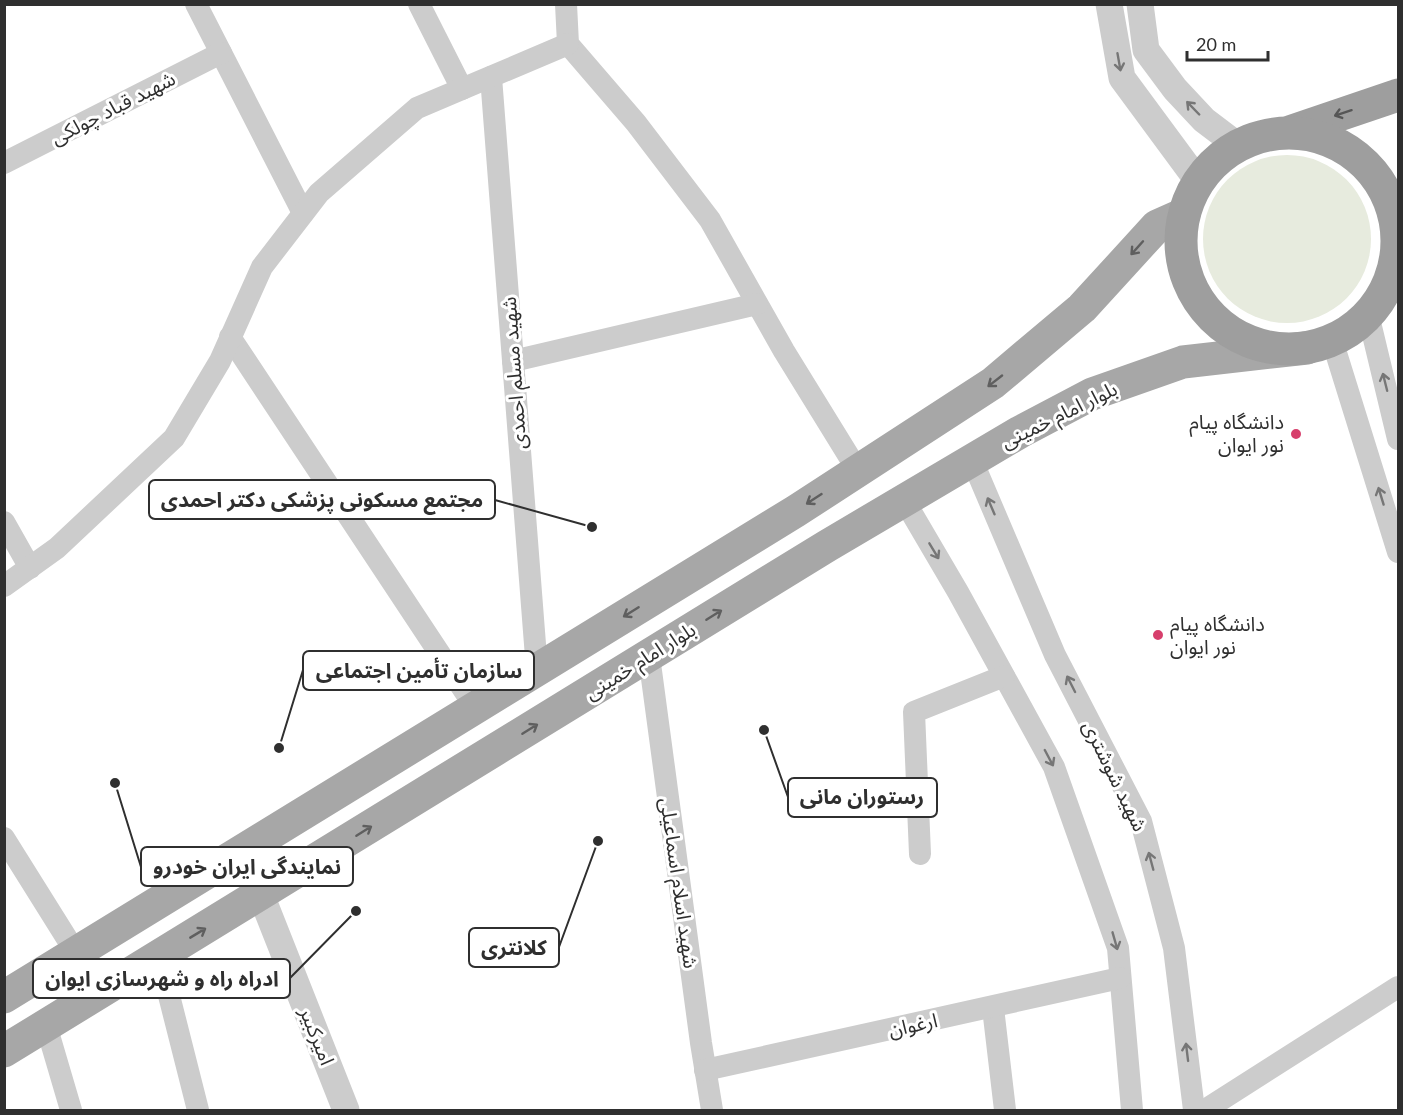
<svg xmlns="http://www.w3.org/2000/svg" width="1403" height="1115" font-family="Lato,'Noto Sans Arabic',sans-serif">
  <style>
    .green { fill: #e7ebde }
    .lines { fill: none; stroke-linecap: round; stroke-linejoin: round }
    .minor { stroke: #ccc; stroke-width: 22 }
    .tertiary { stroke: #ccc; stroke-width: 27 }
    .primary { stroke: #a7a7a7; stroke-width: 33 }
    .trunk { stroke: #9e9e9e; stroke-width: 33 }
    .oneway { stroke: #767676 }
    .oneway2 { stroke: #565656 }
    .oneway3 { stroke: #5f5f5f }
    .poi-dot { fill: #d73f6c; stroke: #fff; stroke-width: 2 }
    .labels { text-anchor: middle; stroke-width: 6; stroke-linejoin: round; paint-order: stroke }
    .street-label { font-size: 20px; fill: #2f2f2f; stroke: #fff }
    .poi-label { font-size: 20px; fill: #2f2f2f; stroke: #fff; text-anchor: end }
    .leader { fill: none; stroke: #2f2f2f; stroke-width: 2 }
    .callout-dot { fill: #2f2f2f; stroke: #fff; stroke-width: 2 }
    .callout { fill: #fff; stroke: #2f2f2f; stroke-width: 2 }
    .callout-label { font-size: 21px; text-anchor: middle; font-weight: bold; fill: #2f2f2f }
  </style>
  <rect width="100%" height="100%" fill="#fff"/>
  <circle class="green" cx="1287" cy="239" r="84"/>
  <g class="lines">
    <g class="minor">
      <polyline points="196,4 303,213"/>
      <polyline points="419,4 462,89"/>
      <polyline points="566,4 568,44 636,123 710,220 784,351 858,471"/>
      <polyline points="491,77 537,670"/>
      <polyline points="4,163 221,53"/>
      <polyline points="1368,314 1398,439"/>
      <polyline points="230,337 475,707"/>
      <polyline points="1332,340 1398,552"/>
      <polyline points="513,361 757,304"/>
      <polyline points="972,460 1055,655 1141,821 1174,948 1194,1110"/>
      <polyline points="904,500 958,592 1054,767 1118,948 1132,1110"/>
      <polyline points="4,522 30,568"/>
      <polyline points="4,586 57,548 174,438 220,361 262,267 319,193 417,108 568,44"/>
      <polyline points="649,656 701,1043 712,1110"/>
      <polyline points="4,838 76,953"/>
      <polyline points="920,854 914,712 1004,676"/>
      <polyline points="159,956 198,1110"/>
      <polyline points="993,1008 1005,1110"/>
      <polyline points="46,1025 71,1110"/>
      <polyline points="705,1070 1120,978"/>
      <polyline points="1205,1110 1398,987"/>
    </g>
    <g class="tertiary">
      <polyline points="1109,4 1122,78 1198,181"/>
      <polyline points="1140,4 1146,50 1175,89 1204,120 1237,145"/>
      <polyline points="261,895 346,1110"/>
    </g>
    <g class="primary">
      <polyline points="4,997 796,511 993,383 1082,308 1157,226 1184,214"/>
      <polyline points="4,1051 827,546 1020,432 1092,394 1183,362 1307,348"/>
    </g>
    <g class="trunk">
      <polyline points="1292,131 1398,95"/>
      <circle cx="1289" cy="241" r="108"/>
    </g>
  </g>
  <defs><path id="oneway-shaft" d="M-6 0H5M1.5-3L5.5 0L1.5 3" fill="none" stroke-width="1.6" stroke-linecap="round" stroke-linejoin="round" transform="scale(1.5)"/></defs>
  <g class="oneway">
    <use href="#oneway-shaft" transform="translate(1119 62) rotate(80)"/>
    <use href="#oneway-shaft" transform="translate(1193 108) rotate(-134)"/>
    <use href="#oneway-shaft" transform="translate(1385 382) rotate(-104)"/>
    <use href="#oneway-shaft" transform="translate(1381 496) rotate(-107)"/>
    <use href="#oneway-shaft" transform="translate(991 506) rotate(-113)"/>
    <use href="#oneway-shaft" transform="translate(934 551) rotate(59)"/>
    <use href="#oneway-shaft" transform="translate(1071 684) rotate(-117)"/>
    <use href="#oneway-shaft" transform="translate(1049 758) rotate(62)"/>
    <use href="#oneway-shaft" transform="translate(1151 861) rotate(-105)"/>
    <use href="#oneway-shaft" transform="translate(1115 941) rotate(74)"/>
    <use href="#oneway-shaft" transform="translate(1187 1052) rotate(-97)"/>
  </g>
  <use class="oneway2" href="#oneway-shaft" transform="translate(1343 113) rotate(162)"/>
  <g class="oneway3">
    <use href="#oneway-shaft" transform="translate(1137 248) rotate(132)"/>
    <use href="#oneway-shaft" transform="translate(995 381) rotate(142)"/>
    <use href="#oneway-shaft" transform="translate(814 499) rotate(147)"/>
    <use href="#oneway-shaft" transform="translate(631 612) rotate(148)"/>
    <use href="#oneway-shaft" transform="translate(714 615) rotate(-32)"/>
    <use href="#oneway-shaft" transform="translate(530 729) rotate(-32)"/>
    <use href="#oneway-shaft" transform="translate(364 831) rotate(-32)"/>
    <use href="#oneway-shaft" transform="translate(198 933) rotate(-31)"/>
  </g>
  <g class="poi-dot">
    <circle cx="1296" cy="434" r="6"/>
    <circle cx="1158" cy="635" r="6"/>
  </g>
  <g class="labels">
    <g class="street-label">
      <text transform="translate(113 108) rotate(-27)" y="7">شهید قباد چولکی</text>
      <text transform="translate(514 373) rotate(-94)" y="7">شهید مسلم احمدی</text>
      <text transform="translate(1059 415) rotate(-26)" y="7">بلوار امام خمینی</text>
      <text transform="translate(640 661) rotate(-32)" y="7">بلوار امام خمینی</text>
      <text transform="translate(1115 776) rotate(64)" y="7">شهید شوشتری</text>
      <text transform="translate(679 883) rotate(82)" y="7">شهید اسلام اسماعیلی</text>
      <text transform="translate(913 1025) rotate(-12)" y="7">ارغوان</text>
      <text transform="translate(317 1036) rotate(68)" y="7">امیرکبیر</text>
    </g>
    <g class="poi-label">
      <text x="1284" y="429">دانشگاه پیام‌<tspan x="1284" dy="23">نور ایوان</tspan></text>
      <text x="1170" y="631" text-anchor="start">دانشگاه پیام<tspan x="1170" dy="23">نور ایوان</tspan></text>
    </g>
  </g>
  <path class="leader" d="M592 527L495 500M279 748L303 670M764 730L788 797M115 783L141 867M598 841L559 947M356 911L290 978"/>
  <g class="callout-dot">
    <circle cx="592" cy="527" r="6"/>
    <circle cx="279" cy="748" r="6"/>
    <circle cx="764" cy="730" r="6"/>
    <circle cx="115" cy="783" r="6"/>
    <circle cx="598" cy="841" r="6"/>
    <circle cx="356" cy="911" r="6"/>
  </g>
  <g class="callout">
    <rect x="149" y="480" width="346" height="39" rx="6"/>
    <rect x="303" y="651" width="231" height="39" rx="6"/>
    <rect x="788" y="778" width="149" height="39" rx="6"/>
    <rect x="141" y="847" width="212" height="39" rx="6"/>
    <rect x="469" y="928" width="90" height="39" rx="6"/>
    <rect x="33" y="959" width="257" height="39" rx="6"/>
  </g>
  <g class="callout-label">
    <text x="322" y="507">مجتمع مسکونی پزشکی دکتر احمدی</text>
    <text x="419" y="678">سازمان تأمین اجتماعی</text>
    <text x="862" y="804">رستوران مانی</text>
    <text x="247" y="874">نمایندگی ایران خودرو</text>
    <text x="514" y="955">کلانتری</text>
    <text x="162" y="986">ادراه راه و شهرسازی ایوان</text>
  </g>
  <rect width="1403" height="1115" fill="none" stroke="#2f2f2f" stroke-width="12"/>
  <path d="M1187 51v9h81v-9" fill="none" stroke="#2f2f2f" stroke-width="3"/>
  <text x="1196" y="51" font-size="18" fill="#2f2f2f" stroke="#ffffff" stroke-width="4.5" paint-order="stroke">20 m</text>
</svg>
